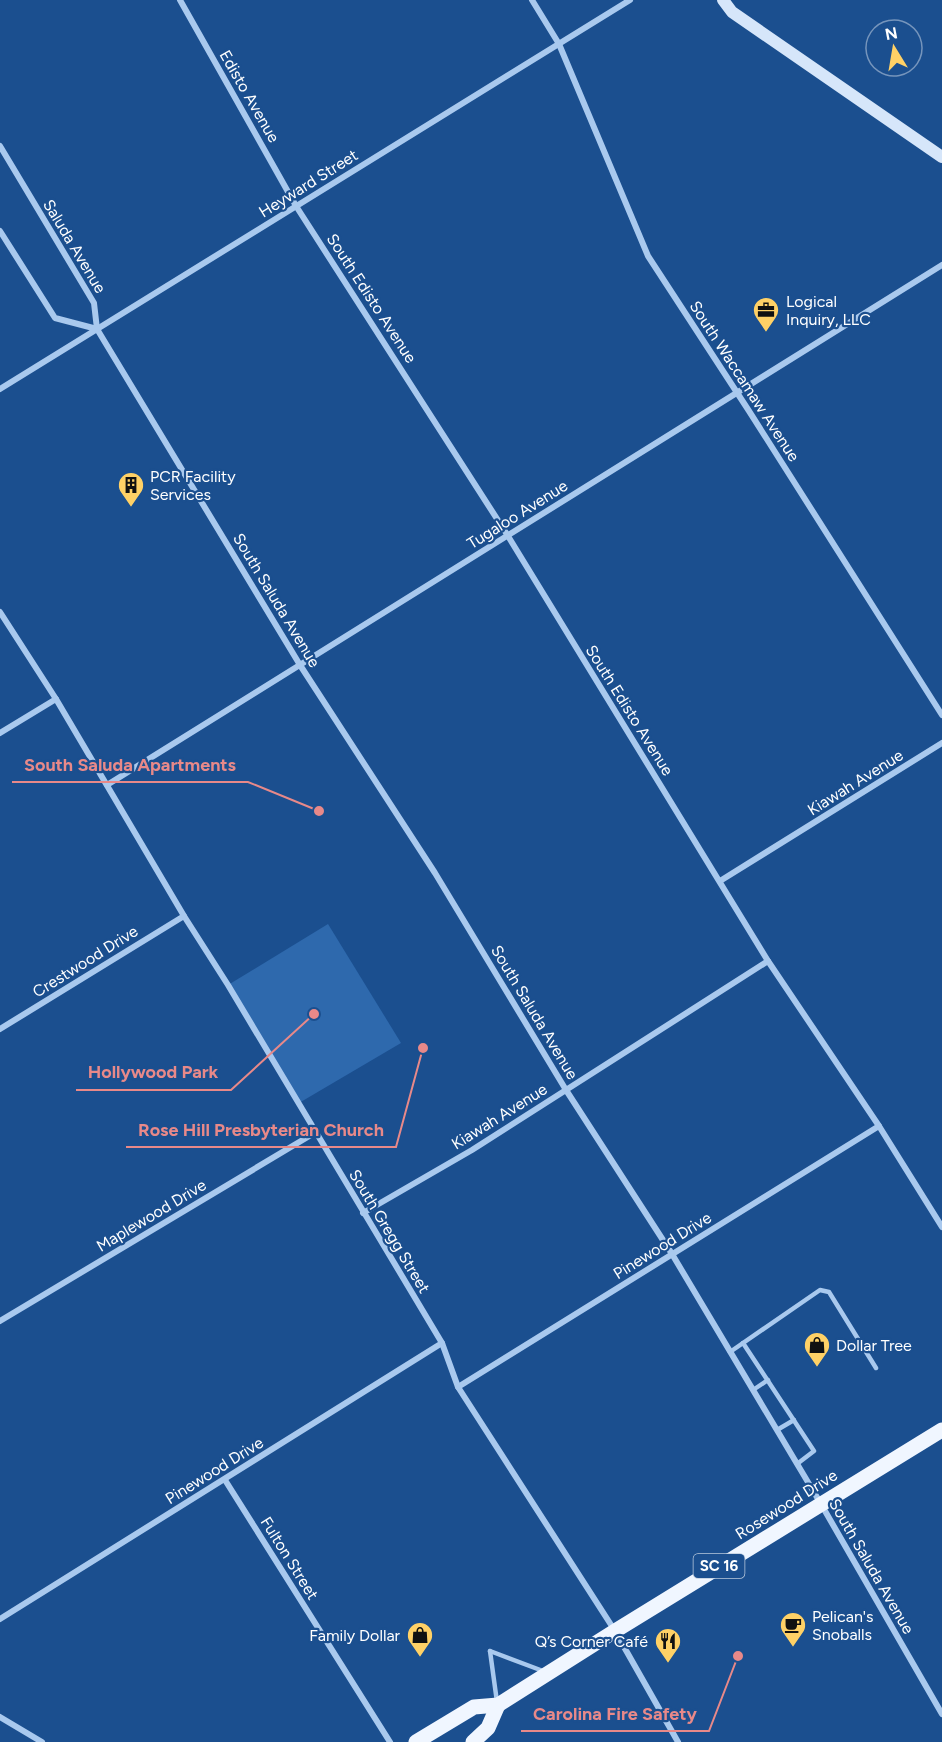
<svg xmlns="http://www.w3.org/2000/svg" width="942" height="1742" font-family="Figtree,sans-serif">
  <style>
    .green { fill: #2e69ad }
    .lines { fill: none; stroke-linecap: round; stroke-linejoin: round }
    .service { stroke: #a9c9ee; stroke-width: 4.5 }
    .minor { stroke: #a9c9ee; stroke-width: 6 }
    .secondary { stroke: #d6e6fa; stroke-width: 12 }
    .primary { stroke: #f0f6ff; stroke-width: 15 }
    .labels { text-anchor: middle; stroke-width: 4.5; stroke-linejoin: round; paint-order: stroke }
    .shield { fill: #1b4f8f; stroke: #bbcadd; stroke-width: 1.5 }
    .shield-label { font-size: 15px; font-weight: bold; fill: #fff }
    .street-label { font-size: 16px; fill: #fff; stroke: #1b4f8f }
    .poi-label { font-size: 16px; fill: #fff; stroke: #1b4f8f; text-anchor: start }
    .leader { fill: none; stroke: #e88989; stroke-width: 2 }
    .callout-dot { fill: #e88989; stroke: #1b4f8f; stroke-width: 2 }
    .callout-label { font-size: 18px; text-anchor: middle; font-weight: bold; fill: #e88989; stroke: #1b4f8f; stroke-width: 4.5; stroke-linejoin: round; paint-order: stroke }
  </style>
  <rect width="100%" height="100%" fill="#1b4f8f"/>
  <polygon class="green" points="328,924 401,1043 299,1103 228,985"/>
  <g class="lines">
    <g class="service">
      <polyline points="743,1343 814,1451 797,1464"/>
      <polyline points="730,1352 820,1290 829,1292 876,1368"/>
      <polyline points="753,1390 768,1380"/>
      <polyline points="777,1430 794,1420"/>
      <polyline points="490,1651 543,1671"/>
      <polyline points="490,1651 497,1702"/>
    </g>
    <g class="minor">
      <polyline points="180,0 296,206 508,536 768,961 879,1126 942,1227"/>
      <polyline points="532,0 559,44 648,256 749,411 942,715"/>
      <polyline points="0,146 94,303 97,329 300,665 435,873 566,1090 672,1254 821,1504 942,1714"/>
      <polyline points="0,231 55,318 97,329"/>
      <polyline points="0,389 630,0"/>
      <polyline points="0,612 56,699 184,916 228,985 442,1343 458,1387 615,1631 678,1742"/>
      <polyline points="0,733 56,699"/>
      <polyline points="107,785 942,265"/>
      <polyline points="720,881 942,743"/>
      <polyline points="0,1029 184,916"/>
      <polyline points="363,1213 472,1150 768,961"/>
      <polyline points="0,1321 316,1132"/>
      <polyline points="458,1387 879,1126"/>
      <polyline points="225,1480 390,1742"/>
      <polyline points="0,1619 442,1343"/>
      <polyline points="0,1717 42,1742"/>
    </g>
    <polyline class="secondary" points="723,0 732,12 942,157"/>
    <g class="primary">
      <polyline points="416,1742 474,1707 498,1705 615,1631 942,1430"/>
      <polyline points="473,1742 488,1728 498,1705"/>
    </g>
  </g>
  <defs>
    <g id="office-pin" transform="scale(1.35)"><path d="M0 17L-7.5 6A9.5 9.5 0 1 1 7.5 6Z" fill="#ffd166" stroke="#1b4f8f"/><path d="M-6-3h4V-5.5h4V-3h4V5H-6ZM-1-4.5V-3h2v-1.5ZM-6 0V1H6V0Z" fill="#111"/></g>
    <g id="building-pin" transform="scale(1.35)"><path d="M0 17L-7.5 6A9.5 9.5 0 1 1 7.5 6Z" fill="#ffd166" stroke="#1b4f8f"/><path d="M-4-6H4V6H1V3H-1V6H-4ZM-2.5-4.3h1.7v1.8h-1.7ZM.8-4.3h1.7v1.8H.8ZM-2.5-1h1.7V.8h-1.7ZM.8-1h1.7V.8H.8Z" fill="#111"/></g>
    <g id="shop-pin" transform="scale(1.35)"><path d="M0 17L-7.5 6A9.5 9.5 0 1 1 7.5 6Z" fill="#ffd166" stroke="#1b4f8f"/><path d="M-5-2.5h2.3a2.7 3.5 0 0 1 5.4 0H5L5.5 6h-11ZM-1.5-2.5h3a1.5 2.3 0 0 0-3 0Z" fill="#111"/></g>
    <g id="cafe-pin" transform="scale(1.35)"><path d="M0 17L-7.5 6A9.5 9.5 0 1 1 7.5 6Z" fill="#ffd166" stroke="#1b4f8f"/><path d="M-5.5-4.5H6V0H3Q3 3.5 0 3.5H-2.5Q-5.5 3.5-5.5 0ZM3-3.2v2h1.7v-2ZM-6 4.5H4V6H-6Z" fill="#111"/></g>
    <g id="restaurant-pin" transform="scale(1.35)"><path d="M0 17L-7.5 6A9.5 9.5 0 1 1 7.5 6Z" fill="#ffd166" stroke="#1b4f8f"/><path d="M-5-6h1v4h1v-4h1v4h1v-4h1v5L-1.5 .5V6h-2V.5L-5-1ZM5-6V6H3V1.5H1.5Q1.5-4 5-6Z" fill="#111"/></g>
  </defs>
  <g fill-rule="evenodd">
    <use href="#office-pin" x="766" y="310"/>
    <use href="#building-pin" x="131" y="485"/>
    <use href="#shop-pin" x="817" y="1345"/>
    <use href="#cafe-pin" x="793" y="1625"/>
    <use href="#shop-pin" x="420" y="1635"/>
    <use href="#restaurant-pin" x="668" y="1641"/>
  </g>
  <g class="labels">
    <rect class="shield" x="693.5" y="1554" width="51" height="24" rx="4.5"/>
    <g class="shield-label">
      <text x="719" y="1571">SC 16</text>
    </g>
    <g class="street-label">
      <text transform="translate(250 96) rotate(60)" y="6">Edisto Avenue</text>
      <text transform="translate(308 183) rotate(-32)" y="6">Heyward Street</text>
      <text transform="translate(75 246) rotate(59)" y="6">Saluda Avenue</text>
      <text transform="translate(372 298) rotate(57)" y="6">South Edisto Avenue</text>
      <text transform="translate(745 381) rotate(57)" y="6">South Waccamaw Avenue</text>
      <text transform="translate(517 514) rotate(-32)" y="6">Tugaloo Avenue</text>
      <text transform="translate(277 600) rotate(59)" y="6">South Saluda Avenue</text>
      <text transform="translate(630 710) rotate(58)" y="6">South Edisto Avenue</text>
      <text transform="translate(855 782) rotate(-32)" y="6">Kiawah Avenue</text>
      <text transform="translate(85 961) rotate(-32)" y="6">Crestwood Drive</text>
      <text transform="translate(535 1012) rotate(59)" y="6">South Saluda Avenue</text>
      <text transform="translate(499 1116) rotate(-32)" y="6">Kiawah Avenue</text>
      <text transform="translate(151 1215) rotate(-31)" y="6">Maplewood Drive</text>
      <text transform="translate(390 1231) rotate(59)" y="6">South Gregg Street</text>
      <text transform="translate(662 1245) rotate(-32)" y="6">Pinewood Drive</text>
      <text transform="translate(214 1470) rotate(-32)" y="6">Pinewood Drive</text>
      <text transform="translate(786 1504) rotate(-32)" y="6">Rosewood Drive</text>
      <text transform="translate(290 1558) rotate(58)" y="6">Fulton Street</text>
      <text transform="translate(872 1566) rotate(60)" y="6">South Saluda Avenue</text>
    </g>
    <g class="poi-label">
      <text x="786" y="307">Logical<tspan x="786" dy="18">Inquiry, LLC</tspan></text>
      <text x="150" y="482">PCR Facility<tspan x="150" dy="18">Services</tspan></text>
      <text x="836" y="1351">Dollar Tree</text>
      <text x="812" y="1622">Pelican's<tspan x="812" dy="18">Snoballs</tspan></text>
      <text x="400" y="1641" text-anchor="end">Family Dollar</text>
      <text x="648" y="1647" text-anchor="end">Q’s Corner Café</text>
    </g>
  </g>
  <path class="leader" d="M319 811L248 782H12M314 1014L231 1090H76M423 1048L396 1147H126M738 1656L709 1731H521"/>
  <g class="callout-dot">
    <circle cx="319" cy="811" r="6"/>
    <circle cx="314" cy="1014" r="6"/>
    <circle cx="423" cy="1048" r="6"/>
    <circle cx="738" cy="1656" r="6"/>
  </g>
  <g class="callout-label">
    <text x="130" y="771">South Saluda Apartments</text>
    <text x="153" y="1078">Hollywood Park</text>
    <text x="261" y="1136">Rose Hill Presbyterian Church</text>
    <text x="615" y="1720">Carolina Fire Safety</text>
  </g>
  <g transform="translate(894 48) rotate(349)"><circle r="28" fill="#1b4f8f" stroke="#7695bc" stroke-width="1.5"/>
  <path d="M0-4.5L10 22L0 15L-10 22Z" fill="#ffd166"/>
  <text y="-9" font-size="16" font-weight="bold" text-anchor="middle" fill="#ffffff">N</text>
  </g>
</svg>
